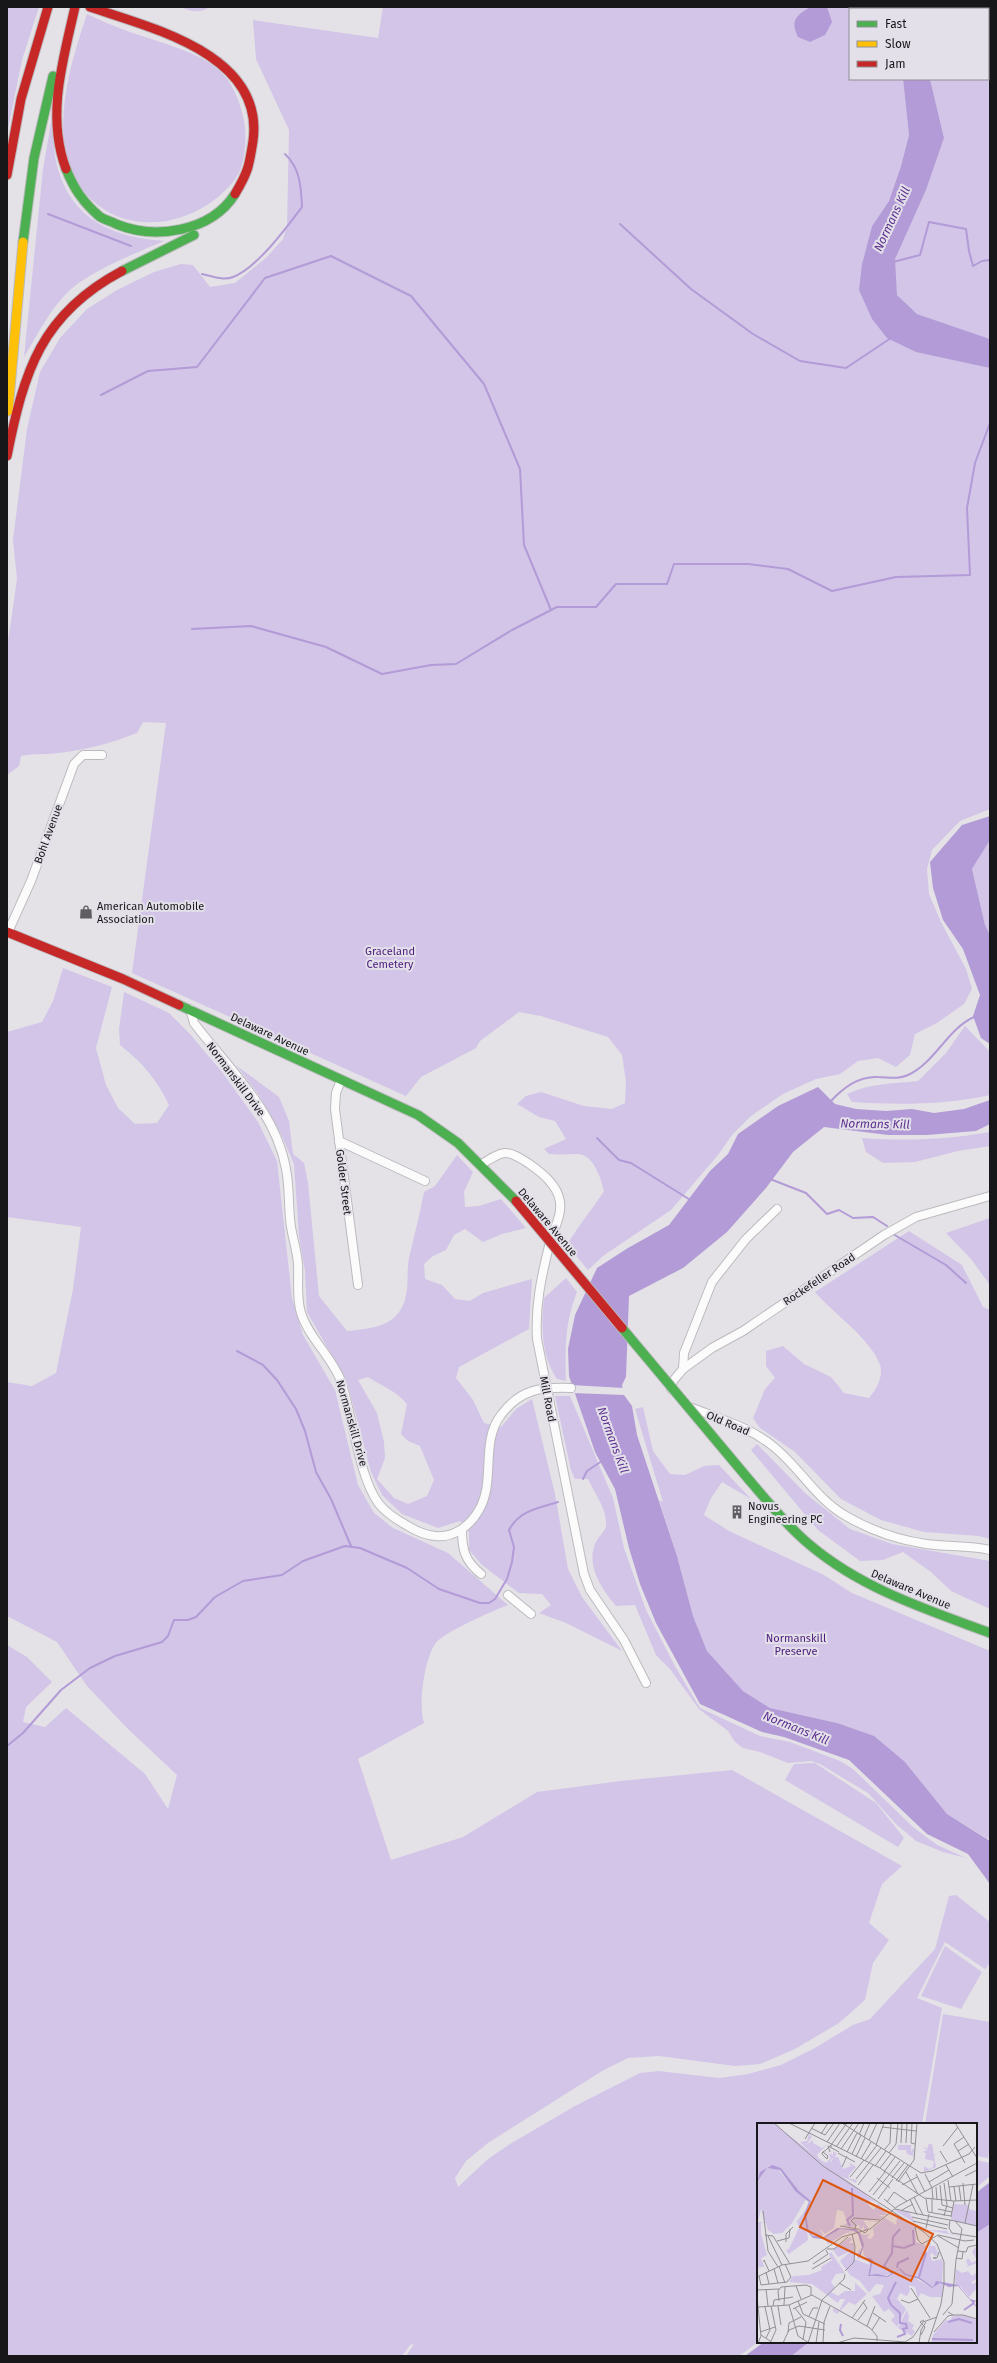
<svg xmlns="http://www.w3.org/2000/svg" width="997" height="2363" font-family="'Fira Sans',sans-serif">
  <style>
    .green { fill: #d2c5e8; fill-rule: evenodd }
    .water { fill: #b29bd6 }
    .pier { fill: #e4e2e7 }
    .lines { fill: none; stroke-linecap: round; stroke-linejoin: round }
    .stream { stroke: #b29bd6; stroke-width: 2 }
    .street-casing { stroke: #bcbabe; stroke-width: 10 }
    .fast-casing { stroke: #bcbabe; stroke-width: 11 }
    .slow-casing { stroke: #bcbabe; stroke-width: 11 }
    .jam-casing { stroke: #bcbabe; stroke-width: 11 }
    .street { stroke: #fbfbfb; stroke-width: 8 }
    .fast { stroke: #4caf50; stroke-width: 9 }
    .slow { stroke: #ffc107; stroke-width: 9 }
    .jam { stroke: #c62828; stroke-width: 9 }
    .fast-bridge-casing { stroke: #bcbabe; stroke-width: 11; stroke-linecap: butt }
    .jam-bridge-casing { stroke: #bcbabe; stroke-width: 11; stroke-linecap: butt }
    .fast-bridge { stroke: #4caf50; stroke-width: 9 }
    .jam-bridge { stroke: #c62828; stroke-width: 9 }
    .labels { text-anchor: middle; stroke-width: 4; stroke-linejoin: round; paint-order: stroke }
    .street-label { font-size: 11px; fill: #171619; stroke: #e3e0e9 }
    .poi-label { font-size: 11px; fill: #171619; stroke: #e3e0e9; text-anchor: start }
    .park-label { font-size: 11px; fill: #4b1b7c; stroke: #e3e0e9 }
    .water-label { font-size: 12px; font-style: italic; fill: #5c2f90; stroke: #e3e0e9 }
    .inset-river { fill: none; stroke: #b29bd6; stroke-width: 2 }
    .inset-road { fill: none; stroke: #929095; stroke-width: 1 }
    .view { fill: #de560d; fill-opacity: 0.15; stroke: #de560d; stroke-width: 2 }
    .inset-edge { fill: none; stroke: #171619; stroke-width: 2 }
  </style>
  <rect width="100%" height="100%" fill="#e4e2e7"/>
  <g class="green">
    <polygon points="7,7 39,7 22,60 7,134"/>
    <path d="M181 7H210C201 13 190 12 181 7Z"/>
    <path d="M383 7H887L888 9H850V79H903L909 135 901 166 889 201 872 226 862 264 965 361 990 368V809L960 821 932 850 927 869 929 894 941 922 966 969 972 989 964 1004 937 1023 915 1034 910 1055 896 1067 878 1058 858 1061 840 1074 816 1079 783 1094 751 1116 732 1135 718 1155 671 1210 603 1256 588 1270 567 1245C578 1226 592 1210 604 1191 601 1179 594 1155 578 1154 568 1154 559 1155 549 1154L544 1149 566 1139 555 1121 539 1117 517 1104 526 1096 541 1092 584 1106 612 1109 625 1103 626 1082 622 1055 608 1037 541 1016 519 1012 480 1041 476 1048 421 1077 406 1096 132 973 166 723 143 722 137 733C112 743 85 750 58 753 45 755 34 753 21 756L19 766 7 775V649L17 579 13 540 27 429 40 372 60 338 87 309 117 290 154 272 181 264 193 265 210 287 235 283 267 257 283 239 287 226 289 130 256 59 253 20 378 38Z"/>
    <polygon points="913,7 990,7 990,339 917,314 897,295 894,259 926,190 944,138 930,79 988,79 988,9 914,9"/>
    <path d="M87 14C100 20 113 26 127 31 152 40 204 53 221 72 233 84 239 100 243 116 247 132 246 152 241 168 237 180 227 189 218 197 177 231 115 233 82 189 75 179 68 167 66 155 57 108 72 59 87 14Z"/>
    <path d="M52 117C54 133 53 151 57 166 72 220 112 237 164 241 136 253 95 269 71 289 51 307 38 334 24 357L43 169Z"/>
    <polygon points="990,840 990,935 985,925 972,869"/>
    <path d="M63 968 112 987 96 1048 106 1085 118 1108 135 1124 157 1123 169 1105C157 1080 143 1063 120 1045L119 1029 124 992 169 1013 189 1033 222 1072 258 1122 277 1161 292 1298 303 1335 335 1390 358 1485 374 1513 393 1528 448 1553 508 1605C494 1610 442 1633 435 1644 424 1661 418 1705 424 1723L358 1759 391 1860 463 1837 537 1792 621 1781 732 1770 902 1866 882 1884 869 1923 889 1940 873 1963 865 2000 839 2023 795 2049 760 2064 735 2066 659 2056 628 2058 602 2071 488 2143 466 2161 455 2178 458 2187 488 2159 510 2144 575 2106 640 2073 659 2071 719 2078 748 2074 781 2065 815 2048 853 2025 870 2019 935 1949 949 1896 956 1895 990 1922V1963L985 1969 945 1942 917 1998 942 2008 922 2124H758V2342L739 2356H406L414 2344 410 2345 402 2356H7V1645L27 1657 52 1682 26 1707 23 1722 45 1727 66 1708 145 1774 168 1809 177 1775 128 1729 87 1686 57 1642 7 1616V1382L32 1386 56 1373 73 1289 81 1227 7 1217V1032L42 1022 53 1001Z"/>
    <path d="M965 1026 990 1052V1095C947 1105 896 1105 852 1102L847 1094C870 1083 893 1084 918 1081L946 1053Z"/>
    <path d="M237 1066 279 1097 289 1121 293 1154 304 1163 308 1183 319 1296 347 1331C378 1328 403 1325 407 1289 408 1279 407 1268 409 1258 414 1236 420 1214 424 1192L435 1186 457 1155 473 1172 464 1192 465 1207 479 1206 501 1199 526 1228 502 1234 483 1242 465 1229 454 1235 446 1250 433 1256 424 1264 425 1279 442 1285 455 1299 470 1301 483 1293 532 1279 529 1329 459 1367 456 1378 473 1400 484 1423 501 1427 516 1409 532 1399 555 1494 568 1569 582 1597 622 1651 566 1623 539 1613 551 1605 542 1594 519 1593 482 1565 469 1550V1532L460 1521 438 1528 402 1514 382 1495 371 1472 347 1382 307 1312 305 1271 299 1236 294 1164 282 1136 258 1094ZM368 1377C382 1386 396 1391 407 1404L401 1434 408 1441 420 1446 434 1480 427 1496 408 1504 394 1498 377 1479 385 1458 384 1442 377 1413 358 1380Z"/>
    <path d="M990 1132V1146L958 1151 915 1162 883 1163 866 1152 862 1138C909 1141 943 1140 990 1132Z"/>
    <polygon points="990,1218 990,1285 971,1259 946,1233"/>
    <path d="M909 1231 962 1265 983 1307 990 1310V1539L979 1536 924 1532 881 1520 841 1499 795 1452 760 1428 753 1418 765 1389 775 1378 766 1366V1351L783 1346 804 1364 831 1377 844 1393 869 1398C876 1390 884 1376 880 1365 871 1339 834 1314 815 1292Z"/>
    <path d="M566 1278 577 1292C565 1323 565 1347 566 1381L557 1379C541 1355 541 1326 544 1298Z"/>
    <path d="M555 1396H570L613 1498 624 1548 646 1610 676 1668 700 1708 760 1736 790 1742 840 1761 853 1769 913 1827 937 1845 966 1858 943 1852 916 1841 896 1824 868 1793 820 1764 811 1761 788 1763 760 1752 743 1748 735 1742 728 1731 699 1709 670 1669 656 1655 635 1605 616 1606C602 1589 586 1566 595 1544 597 1538 605 1532 606 1526 608 1511 594 1492 588 1479H575L571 1470Z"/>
    <polygon points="643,1407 653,1451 670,1474 685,1475 704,1466 719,1465 751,1499 722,1482 711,1498 704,1515 729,1531 824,1575 852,1593 990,1651 990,1835 988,1839 947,1814 905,1762 837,1723 770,1708 743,1691 707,1651 693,1616 677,1556 659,1500 663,1502 635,1409"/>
    <polygon points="757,1444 805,1493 850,1529 892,1544 990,1561 990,1609 951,1591 931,1572 903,1552 883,1560 860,1561 818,1530 751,1450"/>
    <polygon points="815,1763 876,1803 904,1838 898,1847 785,1780 794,1764"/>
    <polygon points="945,1946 982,1972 961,2009 921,1996"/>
    <polygon points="943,2014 990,2022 990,2143 988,2158 976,2156 976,2124 925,2124"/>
    <polygon points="976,2160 990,2163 990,2176 976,2188"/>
    <polygon points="990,2211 990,2356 782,2356 797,2342 976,2342 976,2218"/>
  </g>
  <g class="water">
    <path d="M810 7H827L832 22 825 35 810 42 798 37C790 20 796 16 810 7Z"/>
    <polygon points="903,79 930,79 944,138 926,190 895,259 897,295 917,314 990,339 990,368 916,352 887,338 872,319 859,290 862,264 872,226 889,201 901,166 909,135"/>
    <polygon points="990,816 990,840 972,869 985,925 990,935 990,1044 981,1038 973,1016 980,995 963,949 943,920 933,888 930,862 962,825"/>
    <polygon points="818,1087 835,1104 856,1109 886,1111 912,1109 934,1113 964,1109 990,1100 990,1124 976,1131 927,1135 888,1135 824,1127 793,1152 766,1188 727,1232 683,1268 629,1296 626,1377 622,1385 624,1395 632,1406 637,1435 677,1556 693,1616 707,1651 743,1691 770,1708 837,1723 874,1736 905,1762 947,1814 990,1841 990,1884 968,1854 927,1834 849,1760 784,1737 762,1732 700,1704 656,1623 640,1584 629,1548 615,1489 595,1452 569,1376 568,1349 575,1315 597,1268 628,1248 669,1225 710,1171 728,1154 738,1134 778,1106"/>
    <polygon points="990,2182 990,2224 976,2233 976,2193"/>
    <polygon points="764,2342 809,2342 791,2356 745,2356"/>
  </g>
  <polygon class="pier" points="571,1385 624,1388 624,1395 572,1393"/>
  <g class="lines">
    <g class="stream">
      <polyline points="48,214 131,246"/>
      <polyline points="620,224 691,289 753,334 800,361 846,368 891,338"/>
      <polyline points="893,262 920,255 929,222 966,229 969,251 973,266 982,261 990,260"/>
      <path d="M202 274C212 276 223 281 233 277 257 268 287 227 302 207 301 186 300 168 285 154"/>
      <polyline points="101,395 148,371 197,367 265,278 331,256 411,296 484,384 520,469 524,545 551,610"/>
      <polyline points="192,629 251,626 326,647 382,674 431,665 456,664 512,630 557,607 596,607 616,584 667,584 674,564 748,564 788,569 832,591 896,577 970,575 967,508 975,463 990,423"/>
      <path d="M830 1102C843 1088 858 1076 878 1077 888 1077 897 1080 908 1075 935 1063 947 1029 974 1017"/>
      <polyline points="597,1138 619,1160 631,1163 692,1201"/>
      <polyline points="770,1179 806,1193 827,1214 839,1210 853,1218 873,1217 887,1226"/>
      <polyline points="893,1234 946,1265 966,1283"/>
      <polyline points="237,1351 263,1365 277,1380 296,1409 305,1431 316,1472 331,1499 351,1546"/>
      <polyline points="583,1479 587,1471 602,1461"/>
      <path d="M7 1746 23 1733 61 1690 90 1668 115 1656 162 1642 168 1636 174 1620H188L196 1617 215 1597 243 1581 282 1575 303 1561 345 1546 360 1548 407 1568 439 1589 480 1603H489L495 1599 507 1579 512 1562 514 1547 509 1530C519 1511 538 1508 558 1502"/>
    </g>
    <g class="street-casing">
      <g id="street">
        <polyline points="8,932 31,881 74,764 83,755 102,755"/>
        <path d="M190 1009 194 1023C228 1068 276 1111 286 1169 290 1188 288 1208 291 1227 293 1239 297 1251 298 1264 299 1280 296 1297 301 1313 309 1338 332 1357 341 1381 352 1414 359 1478 379 1504 387 1514 397 1520 408 1526 416 1531 426 1535 435 1536 454 1538 470 1526 479 1510 496 1481 480 1442 501 1415 520 1389 541 1387 571 1388"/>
        <polyline points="341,1080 336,1093 335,1109 358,1285"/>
        <polyline points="339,1141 425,1181"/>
        <path d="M482 1164C504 1150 506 1149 528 1163 541 1172 558 1185 560 1202 562 1217 552 1232 549 1246 541 1278 535 1307 537 1339L584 1574 590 1590 624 1640 646 1683"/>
        <polyline points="683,1369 684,1353 712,1282 746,1239 777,1209"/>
        <polyline points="671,1389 673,1381 683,1369 712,1348 743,1331 884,1235 916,1217 990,1196"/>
        <path d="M692 1408C720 1419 750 1427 774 1447 800 1468 816 1499 846 1516 870 1530 899 1540 926 1544 948 1547 969 1545 990 1550"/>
        <path d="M462 1530C462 1550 465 1561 481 1574"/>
        <polyline points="508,1595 531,1614"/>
      </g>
    </g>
    <g class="fast-casing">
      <g id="fast">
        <path d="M66 169C74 189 83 202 99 216 104 220 111 221 116 224 155 240 211 232 235 194"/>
        <polyline points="23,242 34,158 53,76"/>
        <polyline points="122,271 194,235"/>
        <polyline points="179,1005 418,1115 458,1143 516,1201"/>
        <path d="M750 1481C769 1503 788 1527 810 1545 862 1589 928 1610 990 1633"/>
      </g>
    </g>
    <g class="slow-casing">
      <polyline id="slow" points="8,411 23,242"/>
    </g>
    <g class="jam-casing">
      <g id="jam">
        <path d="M90 7C151 28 265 54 253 141 249 167 248 172 235 194"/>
        <path d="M66 169C46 116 63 60 75 7"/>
        <polyline points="7,175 21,99 48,7"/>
        <path d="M7 456C24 371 41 314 122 271"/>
        <polyline points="7,932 123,979 179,1005"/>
      </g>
    </g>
    <use href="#street" class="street"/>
    <use href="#fast" class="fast"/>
    <use href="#slow" class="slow"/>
    <use href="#jam" class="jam"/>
    <g class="fast-bridge-casing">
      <polyline id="fast-bridge" points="622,1328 750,1481"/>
    </g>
    <g class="jam-bridge-casing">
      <polyline id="jam-bridge" points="516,1201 622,1328"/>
    </g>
    <use href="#fast-bridge" class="fast-bridge"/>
    <use href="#jam-bridge" class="jam-bridge"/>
  </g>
  <defs>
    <g id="shop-bare" transform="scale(1.08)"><path d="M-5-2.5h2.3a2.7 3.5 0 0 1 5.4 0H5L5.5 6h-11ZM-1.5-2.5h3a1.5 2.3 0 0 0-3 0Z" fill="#5f5d61" stroke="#e3e0e9" stroke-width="2.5" paint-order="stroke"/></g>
    <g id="building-bare" transform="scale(1.08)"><path d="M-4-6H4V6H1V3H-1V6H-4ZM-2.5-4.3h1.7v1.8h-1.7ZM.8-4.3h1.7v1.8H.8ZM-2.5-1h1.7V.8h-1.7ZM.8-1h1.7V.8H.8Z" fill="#5f5d61" stroke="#e3e0e9" stroke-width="2.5" paint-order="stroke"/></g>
  </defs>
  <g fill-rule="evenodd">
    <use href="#shop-bare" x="86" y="912"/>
    <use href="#building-bare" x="737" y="1512"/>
  </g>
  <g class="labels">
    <g class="street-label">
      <text transform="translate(48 834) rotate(-70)" y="4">Bohl Avenue</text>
      <text transform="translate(270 1034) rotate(25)" y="4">Delaware Avenue</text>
      <text transform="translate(236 1079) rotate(53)" y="4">Normanskill Drive</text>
      <text transform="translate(344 1182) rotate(83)" y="4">Golder Street</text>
      <text transform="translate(548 1222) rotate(50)" y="4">Delaware Avenue</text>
      <text transform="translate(819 1279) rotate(-34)" y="4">Rockefeller Road</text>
      <text transform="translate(548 1399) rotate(79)" y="4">Mill Road</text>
      <text transform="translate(352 1423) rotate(74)" y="4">Normanskill Drive</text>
      <text transform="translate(728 1423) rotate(23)" y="4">Old Road</text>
      <text transform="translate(911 1589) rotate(23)" y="4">Delaware Avenue</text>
    </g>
    <g class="poi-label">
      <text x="97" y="910">American Automobile<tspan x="97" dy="13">Association</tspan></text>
      <text x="748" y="1510">Novus<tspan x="748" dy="13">Engineering PC</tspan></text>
    </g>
    <g class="park-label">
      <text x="390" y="955">Graceland<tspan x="390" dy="13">Cemetery</tspan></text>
      <text x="796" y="1642">Normanskill<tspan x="796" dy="13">Preserve</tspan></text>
    </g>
    <g class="water-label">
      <text transform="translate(892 219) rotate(-65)" y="4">Normans Kill</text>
      <text transform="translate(875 1124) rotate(1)" y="4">Normans Kill</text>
      <text transform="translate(613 1440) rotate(70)" y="4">Normans Kill</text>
      <text transform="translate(796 1728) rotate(22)" y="4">Normans Kill</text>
    </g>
  </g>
  <g transform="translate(757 2123)">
    <rect width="220" height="220" fill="#e4e2e7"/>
    <path d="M0 0H16L120 80 113 77 111 82 117 87 121 80 130 92H121L127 94 125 96 90 98 86 88 80 87 77 105 68 111 62 105 66 112 63 114 52 109 64 115 55 112 52 109 49 90 54 78 42 68 24 45 12 43 0 55ZM52 11 55 14 49 22 56 17V20L65 25 70 21 60 32 62 36 69 40 74 35 71 30 76 32V28L80 31 73 38 74 39 77 34H81L86 46 94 43 91 39 99 44 91 53 93 56 100 57 99 60 85 53 65 39 43 19 50 18ZM172 21H175L177 32 180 30 177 33 179 44 167 49V43L172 46 176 44 177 38 168 36 169 31 166 28H170L166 23 170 26ZM141 22H154V30L155 26H157L156 33 150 31 149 27H141ZM10 45 21 46 38 68 49 76 35 100 25 110 17 111 11 107 4 86 1 99H7L4 100V111L10 132 4 135 7 144H3L0 147 2 144 0 142V59ZM197 81 212 82V86L219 88 220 103 194 97ZM137 87 152 89 159 101 171 107 190 108 191 110 204 113 169 107ZM48 88 51 117 32 131 29 127 32 126 42 105 40 98ZM135 89 158 104 159 119 170 123 166 128H171L173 119 174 123H178L181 130 179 134 175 130 173 131 175 138 185 136 180 124 174 117 179 122 183 129 186 141 185 159H179L176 164 162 154 149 151 143 145 130 152H113L116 137 107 133 103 110 108 112 113 110 110 115 114 116 117 112 116 105 128 95 139 102 140 95ZM98 95H108L115 98H121L119 99 106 97 112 106 107 108V102L104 107 101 101 99 104 85 103ZM83 106 96 109 89 110 71 121 68 115ZM93 114 95 117 91 120H97V136L113 142 111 137 101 136 100 132 103 125 102 136H111L114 138 111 151 114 154H131L142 146 175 165 180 160 186 161 185 174H173L164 170 161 175 158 164 152 162 153 167 150 173 143 170 140 176 149 186 140 204 134 197 138 193 132 186 127 189 115 173 123 171 127 162 119 161 112 170 103 158 93 152 83 138 95 127 81 134 76 127ZM220 122V129L218 130 220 131V140L209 144 211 142 209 138 211 135 215 140 220 137 215 129ZM74 129 88 150 79 151 74 159 78 165 74 169 81 173 88 168H98V160L90 152 110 171 98 182 92 179 80 191 76 188V185L82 188 88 176H83L81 180 55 161 32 159 36 153 52 152 65 147 64 144 75 137 72 131ZM199 146 205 150 211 148 215 153 220 149V156L214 159 216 161 220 158V165L212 174 204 164 198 161ZM150 187 152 193 151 198 157 202 155 206 158 208 155 213 141 205ZM205 192 220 197V220H174L176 212 189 197 192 198 196 193Z" fill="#d2c5e8"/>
    <path d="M15 42 24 45 42 68 54 78 49 90 52 109 56 113 67 114 80 105 99 106 103 110 107 122 103 134 113 135 116 137 113 152 120 151 130 153 143 145 149 151 162 154 176 164 179 158 201 162 213 176 220 178 217 179 220 185 201 163 192 164 183 160 175 165 162 156 148 152 142 146 131 154 111 153 114 138 101 134 105 124 101 111 97 108 83 106 66 116 56 115 50 108 47 91 52 79 38 68 23 47 10 45 0 59 3 49Z" fill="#b29bd6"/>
    <path class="inset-river" d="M93 103 90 97 96 92 95 65M136 123 147 125 157 121 156 107M140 145 141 140 152 135M136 151 127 143 135 130 136 114 143 106M162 154 169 130M139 159 131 175 134 182 143 190V200L149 201 150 205 146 206 148 211 140 214M207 187 217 180M191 199 202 196 215 200M84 201 83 207 86 213M175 216 216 217"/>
    <path class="inset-road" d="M17 0 66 43 167 109 180 121 187 139V161L184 181 171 220M32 0 123 45 167 75 197 78 220 77M85 0 164 50 175 48 212 31 218 24M155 0 154 20 158 21M198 0 220 35M125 4 159 8M54 5 68 12 77 0M64 11 71 0M102 12 107 0M107 14 113 0M207 14 197 21 208 40M48 16 58 0M112 17 120 0M70 19 83 0M144 20 145 0M149 20 150 0M74 22 90 0M119 22 127 0M186 23 201 4M79 24 96 0M84 26 102 0M127 27 133 20 134 0M183 28 190 39M201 28 212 21M66 29 71 33 70 36 65 31V30L67 28H68L74 22V24M73 29 71 23 82 29M90 29 100 10M81 30 98 39M132 30 139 21 141 0M95 31 104 12M99 34 108 15M104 36 114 19M108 38 120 22M112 40 124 25M189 42 196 54M118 43 129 28M85 44 90 33M123 45 134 31M127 49 138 34M149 49 161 71M159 51 168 69M168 51 175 65 176 76M208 53 220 47M93 54 107 37M120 55 133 65M135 55 147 40M99 56 112 40M191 57 194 78M139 58 151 42M141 59 157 37 160 0M172 59 192 47M187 60 190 82 187 93M206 60 208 82M101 62 116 42M145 62 160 54M183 62 185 82 196 85M202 63 204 78M179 64 180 77M192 64 220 61M197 64 199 78M112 69 128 49M116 72 143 38M157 74 166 92 198 98 205 106 199 137 195 181 186 192M121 76 136 56M127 76 138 85M153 76 160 92M169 76 171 89 194 93M175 76V89M130 79 137 69 150 78M138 86 166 92M181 86 195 89M145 87 156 81M6 88 11 128 21 144M155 94 191 102M194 94 197 78M193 97 192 105 195 110 220 114M156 98 190 106M198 98 220 103M208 100 216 62M83 103 101 106 108 110 111 107M158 104 161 117 165 121 181 112 208 118 217 117M169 105 172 91M98 106 99 102 94 98 97 95 123 97M8 112 16 113 33 141M11 113 25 142M181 113 202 125M20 118 32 115 33 106M29 119V111L36 104M70 126H77L91 114M201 128 209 129 211 124 220 122M179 135H176H180L182 129M199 135 205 136 206 129M7 139V137L12 148M56 141 71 131 69 127M22 143 28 160M17 146 21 160M55 146 74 135M88 148 97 139 98 124 95 111M9 149 12 161M2 153 4 162 30 159 34 154 28 141M0 154 25 142 51 138 85 114 113 106 141 83 220 40M82 160 94 167M39 163 44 176M154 165 173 195M9 166 11 183M0 167 22 166M0 174 4 213 1 220M65 177 87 156 88 151M144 177 152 180 161 176M22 178 21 168 24 164 49 162 54 164V172M41 178 46 191 68 201M27 182 28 164M32 182 41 213 52 220M16 183 17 177 36 174M21 183 24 202M1 184 32 182 55 172 113 205 120 213V218M8 184 13 207 9 215M38 185 49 199 46 217M36 186 50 179M191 189 196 192H206L220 196M116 190 129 199M52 193 56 185H61M95 195 108 177M101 197 110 185 106 179M110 203 118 183M115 207 123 194M3 209 18 204M31 209 32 200 44 194M177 209 191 193 196 192M4 212 16 220M164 212 168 204 163 199 167 197M14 218 19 207 14 183M26 220 32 207 42 203 68 207M51 220 65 177M59 220 62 199M66 220 67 199 73 183M80 220 97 215 148 219 156 214 166 199 180 194M162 220 164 207 169 199"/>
    <path class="view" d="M66 57 176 111 154 158 43 104Z"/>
    <rect width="220" height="220" class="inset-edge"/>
  </g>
  <rect width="997" height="2363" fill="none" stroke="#171619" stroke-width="16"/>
  <rect x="849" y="8" width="140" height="72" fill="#e3e0e9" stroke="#918f96"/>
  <rect x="857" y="21" width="20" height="6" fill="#4caf50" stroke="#918f96"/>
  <text x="885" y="28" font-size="12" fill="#171619">Fast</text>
  <rect x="857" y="41" width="20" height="6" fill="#ffc107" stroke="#918f96"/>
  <text x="885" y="48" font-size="12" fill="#171619">Slow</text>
  <rect x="857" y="61" width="20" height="6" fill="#c62828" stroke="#918f96"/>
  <text x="885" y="68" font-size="12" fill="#171619">Jam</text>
</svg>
